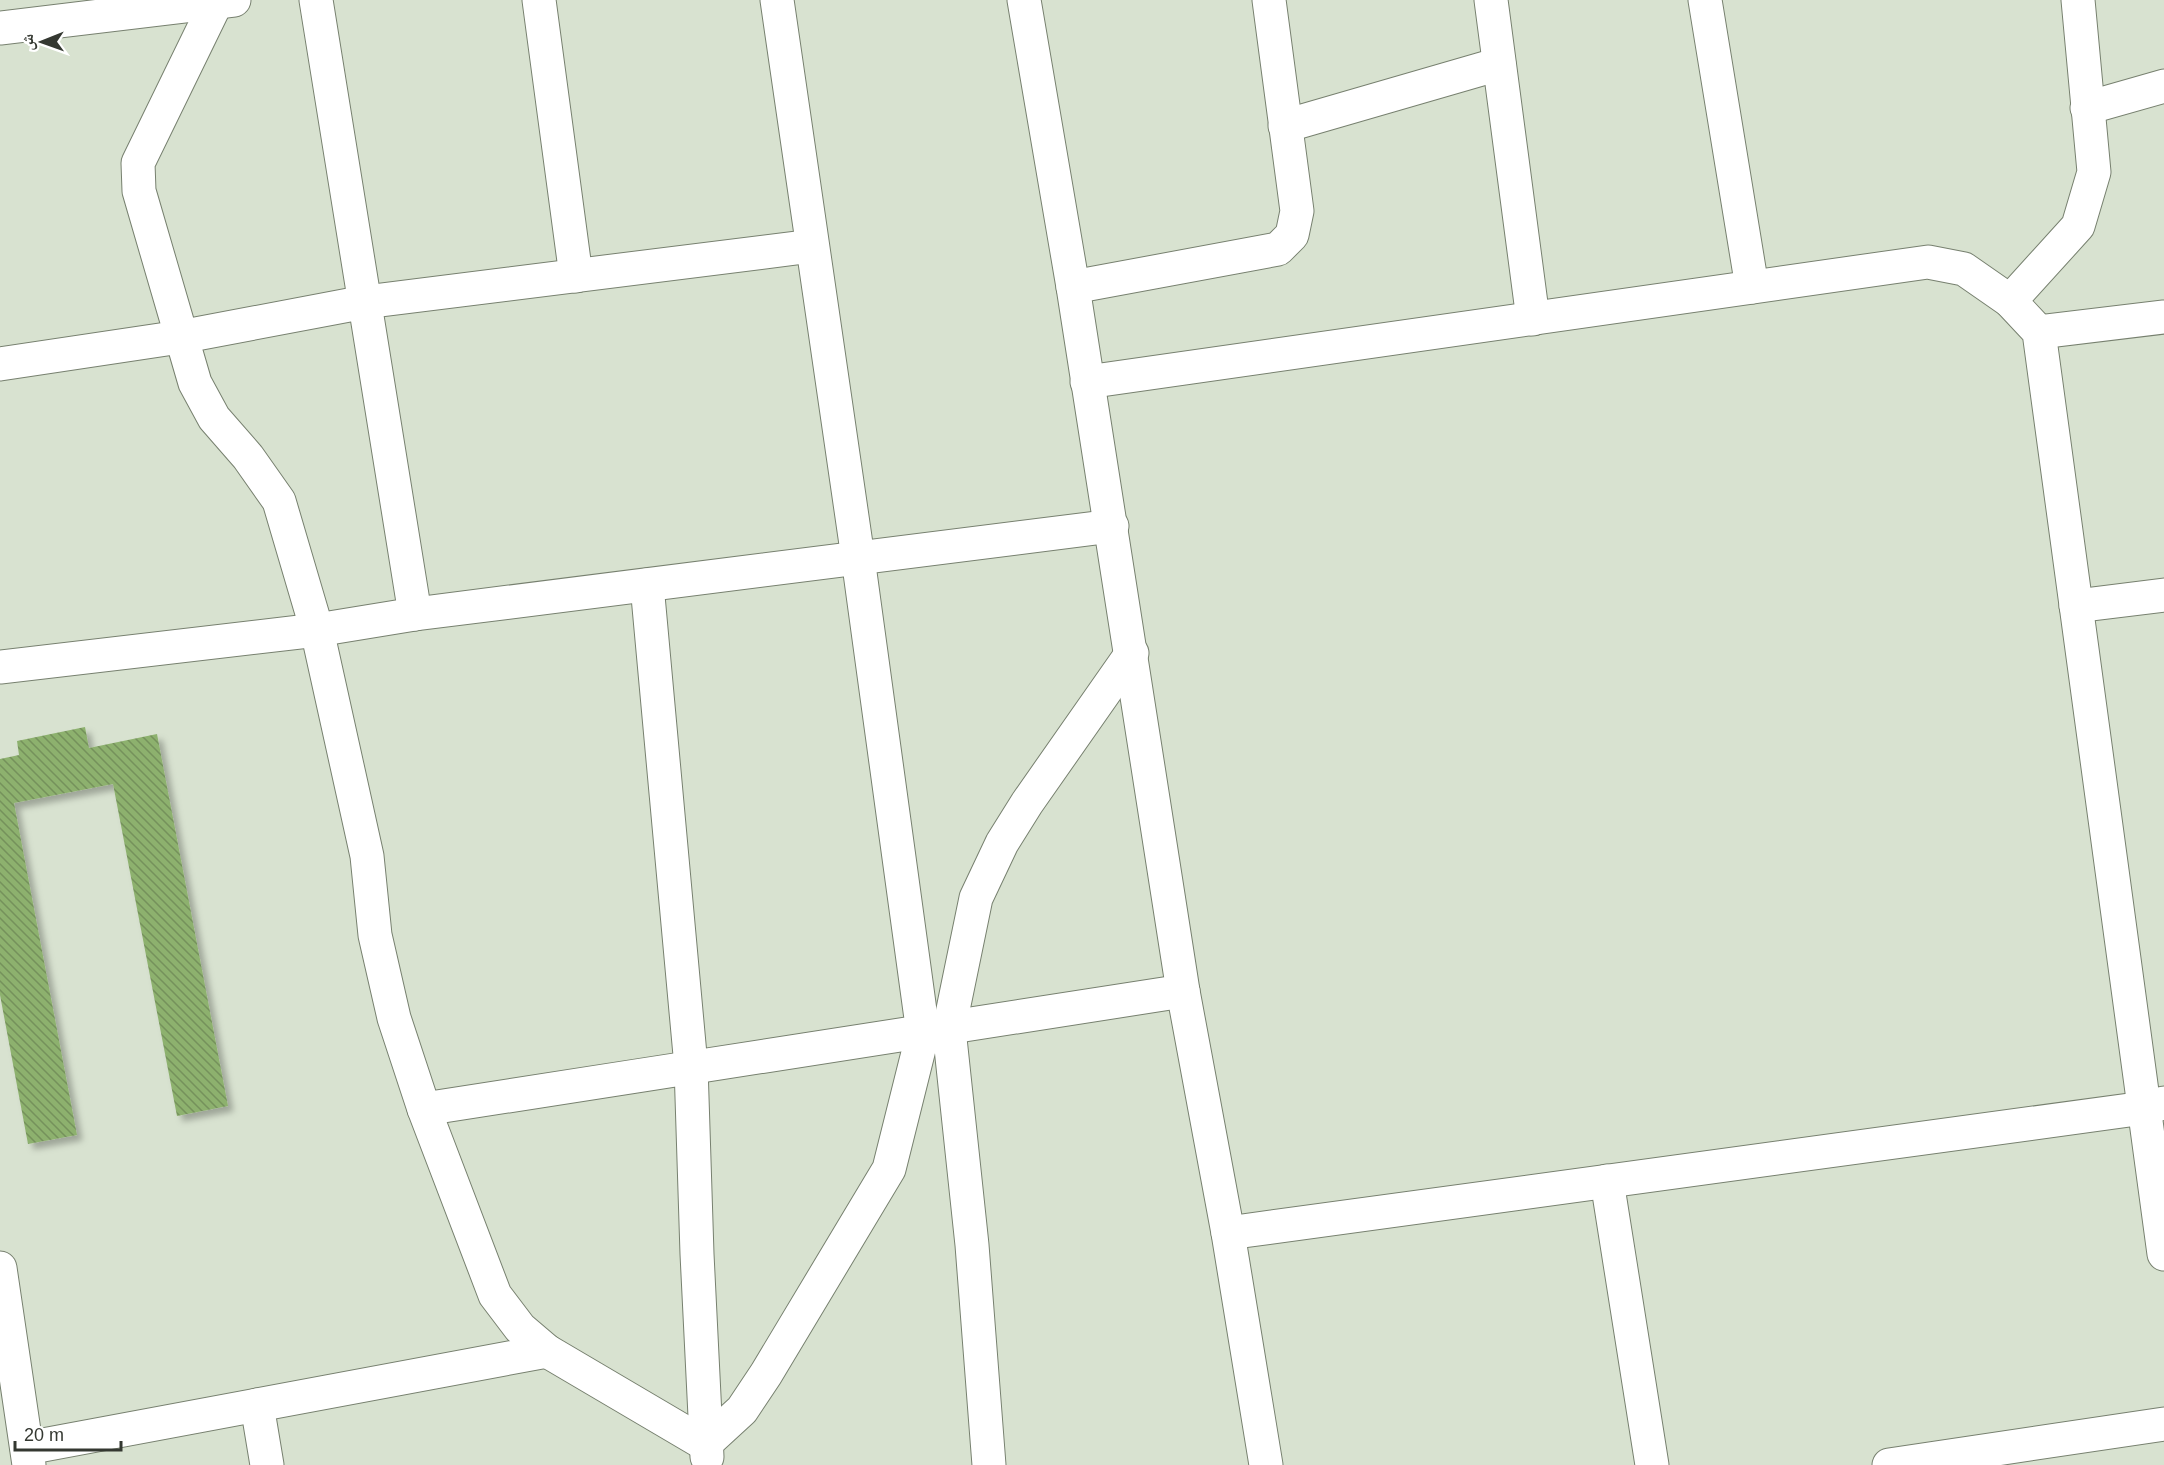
<svg xmlns="http://www.w3.org/2000/svg" width="2164" height="1465" font-family="Helvetica,'Noto Naskh Arabic',sans-serif">
  <style>
    .building { fill: url(#building-back-hatch); filter: url(#shadow) }
    .lines { fill: none; stroke-linecap: round; stroke-linejoin: round }
    .minor-casing { stroke: #77806f; stroke-width: 35 }
    .minor { stroke: #fff; stroke-width: 33 }
  </style>
  <defs>
    <pattern id="building-back-hatch" width="6" height="6" patternUnits="userSpaceOnUse" patternTransform="scale(1.5)"><rect width="6" height="6" fill="#8db16e"/><path d="M-1 5l2 2M0 0l6 6M5-1l2 2" fill="none" stroke="#74915b"/></pattern>
    <filter id="shadow"><feDropShadow dx="5.5" dy="5.5" stdDeviation="3" flood-color="#0004"/></filter>
  </defs>
  <rect width="100%" height="100%" fill="#d8e2d0"/>
  <polygon class="building" points="85,727 89,748 157,734 228,1106 177,1116 113,784 14,803 77,1135 28,1144 0,995 0,759 19,755 17,741"/>
  <g class="lines">
    <g class="minor-casing">
      <g id="minor">
        <polyline points="316,0 415,614"/>
        <polyline points="539,0 576,276"/>
        <polyline points="1024,0 1073,287 1183,991 1228,1233 1266,1465"/>
        <polyline points="1491,0 1533,319"/>
        <polyline points="1705,0 1752,287"/>
        <polyline points="216,3 138,163 139,191 195,383 214,418 248,457 279,501 317,630 367,856 375,935 394,1018 424,1109 495,1295 520,1328 547,1351 705,1444"/>
        <polyline points="0,28 234,0"/>
        <polyline points="2087,108 2164,86"/>
        <polyline points="1285,126 1499,64"/>
        <polyline points="1073,287 1278,249 1292,235 1297,211 1269,0"/>
        <polyline points="2010,301 2078,226 2094,172 2078,0"/>
        <polyline points="2039,332 2164,317"/>
        <polyline points="0,364 180,337 365,302 812,246"/>
        <polyline points="1087,382 1928,262 1964,269 2010,301 2039,332 2164,1254"/>
        <polyline points="647,585 691,1066 697,1254 707,1457"/>
        <polyline points="2076,606 2164,595"/>
        <polyline points="0,667 317,630 415,614 1112,526"/>
        <path d="M424 1109C677 1069 931 1032 1183 991"/>
        <polyline points="1607,1181 1652,1465"/>
        <polyline points="1228,1233 2144,1108 2164,1103"/>
        <polyline points="0,1268 29,1465"/>
        <polyline points="257,1405 267,1465"/>
        <polyline points="705,1444 742,1410 766,1374 889,1169 923,1033 858,558 777,0"/>
        <polyline points="27,1448 547,1351"/>
        <polyline points="989,1465 972,1245 949,1029 976,898 1002,843 1027,803 1132,653"/>
        <polyline points="1889,1465 2164,1424"/>
      </g>
    </g>
    <use href="#minor" class="minor"/>
  </g>
  <g transform="translate(42 42) rotate(269)" stroke="#ffffff" stroke-width="4.5" paint-order="stroke">
  <path d="M0-4.5L10 22L0 15L-10 22Z" fill="#343831"/>
  <text y="-9" font-size="16" font-weight="bold" text-anchor="middle" fill="#343831">ش</text>
  </g>
  <path d="M15 1441v9h106v-9" fill="none" stroke="#343831" stroke-width="3"/>
  <text x="24" y="1441" font-size="18" fill="#343831" stroke="#ffffff" stroke-width="4.5" paint-order="stroke">20 m</text>
</svg>
